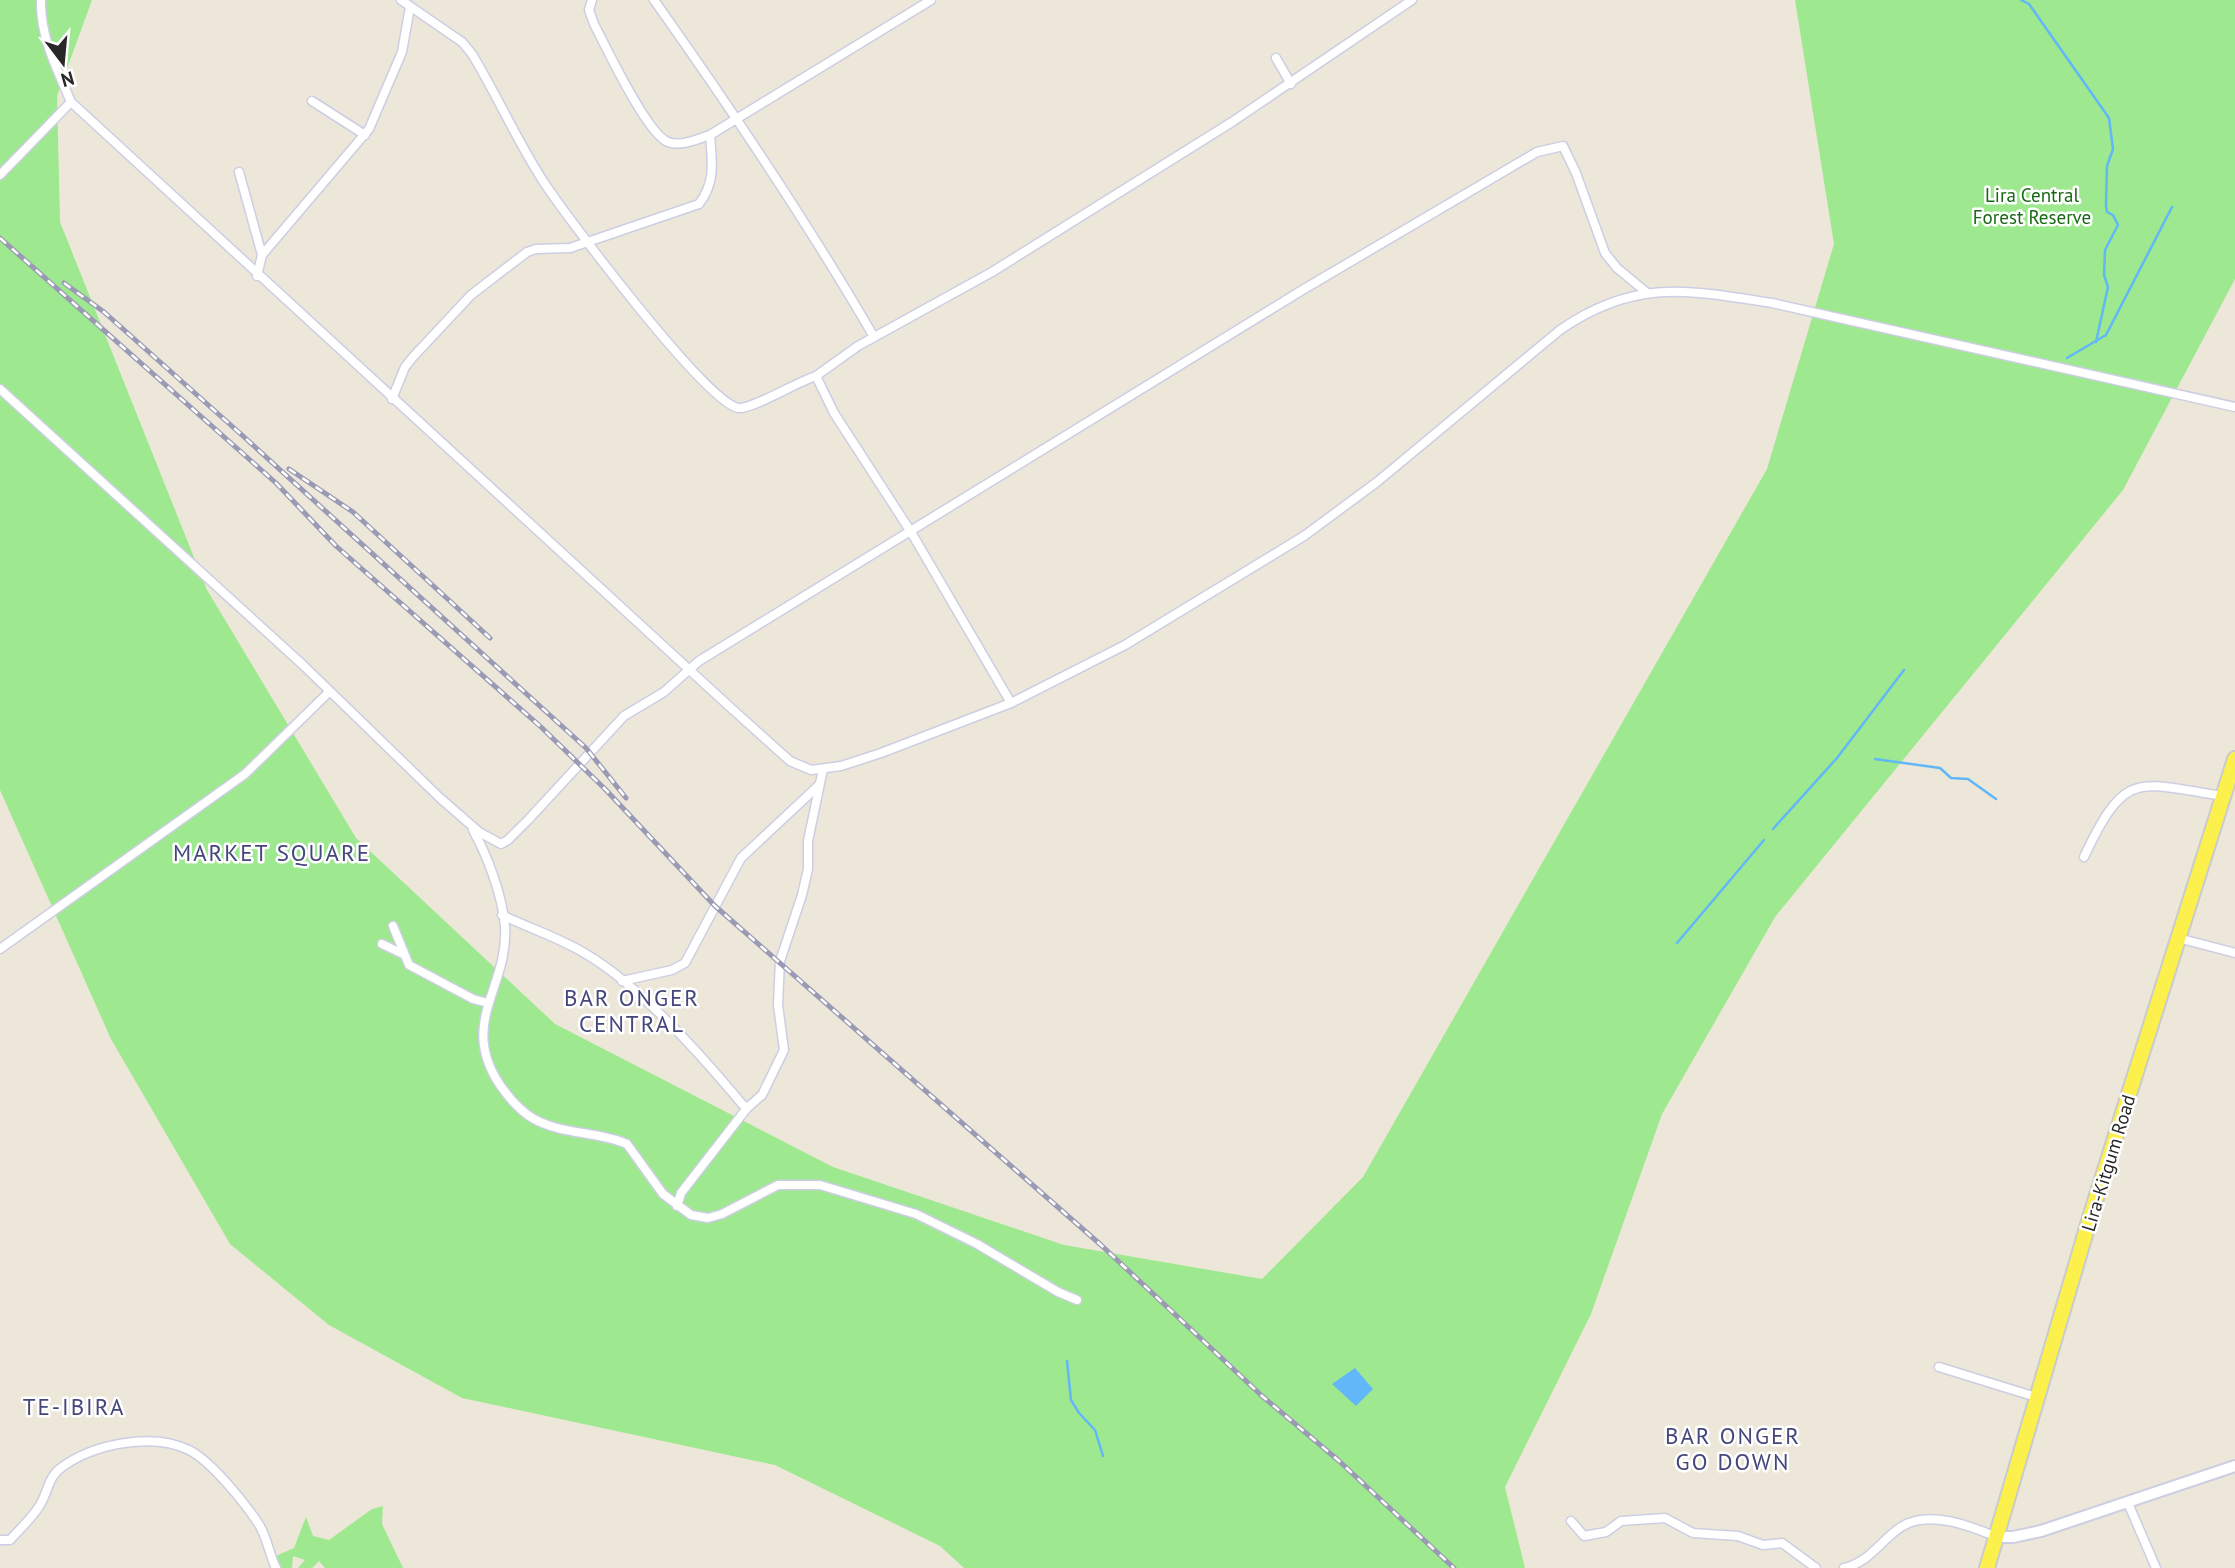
<svg xmlns="http://www.w3.org/2000/svg" width="2235" height="1568" font-family="'PT Sans',sans-serif">
  <style>
    .green { fill: #9ee88f }
    .water { fill: #61b7f8 }
    .lines { fill: none; stroke-linecap: round; stroke-linejoin: round }
    .stream { stroke: #61b7f8; stroke-width: 2.5 }
    .minor-casing { stroke: #cdcee3; stroke-width: 11 }
    .tertiary-casing { stroke: #cdcee3; stroke-width: 14 }
    .primary-casing { stroke: #cbcbcb; stroke-width: 18 }
    .minor { stroke: #fff; stroke-width: 8 }
    .tertiary { stroke: #fff; stroke-width: 10 }
    .primary { stroke: #fcf04d; stroke-width: 14 }
    .rail-casing { stroke: #9b9ab4; stroke-width: 5 }
    .rail { stroke: #fff; stroke-width: 2.5; stroke-dasharray: 8; stroke-linecap: butt }
    .labels { text-anchor: middle; stroke-width: 5; stroke-linejoin: round; paint-order: stroke }
    .park-label { font-size: 19px; fill: #176913; stroke: #fff }
    .street-label { font-size: 19px; fill: #282828; stroke: #fff }
    .quarter-label { font-size: 23px; letter-spacing: 2px; fill: #45467c; stroke: #fff }
  </style>
  <rect width="100%" height="100%" fill="#ece7d8"/>
  <g class="green">
    <polygon points="0,0 92,0 57,96 60,222 207,590 356,838 555,1024 833,1167 1064,1245 1262,1279 1363,1177 1767,469 1834,244 1795,0 2235,0 2235,279 2123,490 1775,917 1662,1114 1591,1314 1505,1487 1525,1568 964,1568 940,1546 775,1465 462,1398 329,1325 230,1244 111,1039 0,790"/>
    <polygon points="383,1506 382,1524 403,1568 325,1568 319,1561 312,1568 298,1568 305,1560 293,1556 292,1568 281,1568 276,1556 294,1548 306,1517 313,1536 329,1540 372,1509"/>
  </g>
  <polygon class="water" points="1355,1368 1373,1389 1356,1406 1332,1384"/>
  <g class="lines">
    <g class="stream">
      <polyline points="2021,0 2029,4 2109,118 2113,149 2107,166 2106,206 2107,212 2113,215 2118,225 2105,250 2104,275 2108,287 2096,342"/>
      <polyline points="2067,358 2106,335 2172,207"/>
      <polyline points="1875,759 1940,768 1951,778 1968,779 1996,799"/>
      <polyline points="1773,829 1837,758 1904,670"/>
      <polyline points="1677,943 1764,840"/>
      <polyline points="1067,1361 1071,1400 1079,1413 1095,1430 1103,1456"/>
    </g>
    <g class="minor-casing">
      <g id="minor">
        <path d="M41 0C40 37 57 69 71 102L731 708 790 761 811 770 841 766 881 753 1011 703 1125 645 1304 536 1377 482 1560 330C1635 278 1688 290 1772 303L2235 407"/>
        <path d="M401 0 462 42 472 54C498 97 518 143 545 184 569 220 705 401 738 408 751 410 799 381 816 376"/>
        <path d="M592 0 589 10 594 24C606 47 647 134 668 142 681 147 697 139 710 135"/>
        <path d="M654 0C732 110 806 220 874 337"/>
        <polyline points="1276,58 1291,84"/>
        <polyline points="312,101 365,135"/>
        <polyline points="239,172 262,255 257,276"/>
        <polyline points="0,175 71,102"/>
        <polyline points="262,255 369,129 402,52 410,7"/>
        <polyline points="0,389 303,665 440,798 479,832 501,844 508,840 529,819 624,716 664,692 699,661 1304,289 1537,152 1563,146 1576,173 1605,253 1617,268 1646,292"/>
        <path d="M392 399 405 367 413 357 471 295 527 252 536 249 570 248 699 204C716 182 712 161 710 135L931 0"/>
        <polyline points="1011,703 911,532 834,413 816,376 858,346 992,272 1232,122 1412,0"/>
        <path d="M473 830C488 857 502 895 505 926 509 988 458 1022 500 1085 509 1098 520 1111 534 1119 563 1135 598 1131 627 1144L663 1194 691 1215 708 1218 722 1214 778 1185H820L916 1214 977 1244 1058 1292 1077 1300"/>
        <path d="M2084 857C2126 768 2137 783 2223 796"/>
        <path d="M502 915C529 928 560 938 586 954 639 985 702 1056 742 1104L747 1108 762 1095 784 1050 778 1005 780 961 802 895 808 869V841L823 769"/>
        <polyline points="393,926 409,965 473,999 488,1003"/>
        <polyline points="2178,938 2235,953"/>
        <polyline points="382,944 403,954"/>
        <polyline points="0,949 245,774 328,693"/>
        <polyline points="622,981 672,970 685,963 741,858 818,786"/>
        <polyline points="677,1206 681,1193 747,1108"/>
        <polyline points="1939,1367 2036,1397"/>
        <polyline points="2128,1503 2156,1568"/>
        <polyline points="1571,1521 1584,1536 1606,1532 1621,1521 1665,1518 1693,1533 1738,1536 1763,1545 1782,1543 1816,1568"/>
        <path d="M0 1540H10C19 1530 30 1520 38 1508 48 1495 47 1477 62 1467 94 1444 152 1432 189 1450 212 1462 244 1502 258 1523 267 1536 269 1554 276 1568"/>
        <path d="M1844 1568C1870 1562 1880 1541 1901 1527 1928 1509 1970 1526 1997 1537"/>
      </g>
    </g>
    <g class="tertiary-casing">
      <polyline id="tertiary" points="1997,1537 2013,1537 2041,1531 2235,1466"/>
    </g>
    <g class="primary-casing">
      <polyline id="primary" points="1987,1568 2092,1211 2235,759"/>
    </g>
    <use href="#minor" class="minor"/>
    <use href="#tertiary" class="tertiary"/>
    <use href="#primary" class="primary"/>
    <g class="rail-casing">
      <g id="rail">
        <polyline points="0,238 276,483 336,546 541,727 605,789 715,906 1101,1245 1262,1396 1338,1460 1454,1568"/>
        <polyline points="64,283 104,312 243,436 586,748 626,798"/>
        <polyline points="289,469 353,512 490,638"/>
      </g>
    </g>
    <use href="#rail" class="rail"/>
  </g>
  <g class="labels">
    <g class="park-label">
      <text x="2032" y="202">Lira Central<tspan x="2032" dy="22">Forest Reserve</tspan></text>
    </g>
    <g class="street-label">
      <text transform="translate(2108 1163) rotate(-73)" y="7">Lira-Kitgum Road</text>
    </g>
    <g class="quarter-label">
      <text x="272" y="861">MARKET SQUARE</text>
      <text x="632" y="1006">BAR ONGER<tspan x="632" dy="26">CENTRAL</tspan></text>
      <text x="74" y="1415">TE-IBIRA</text>
      <text x="1733" y="1444">BAR ONGER<tspan x="1733" dy="26">GO DOWN</tspan></text>
    </g>
  </g>
  <g transform="translate(63 63) rotate(164)" stroke="#ffffff" stroke-width="5" paint-order="stroke">
  <path d="M0-5L12 26L0 18L-12 26Z" fill="#282828"/>
  <text y="-10" font-size="19" font-weight="bold" text-anchor="middle" fill="#282828">N</text>
  </g>
</svg>
